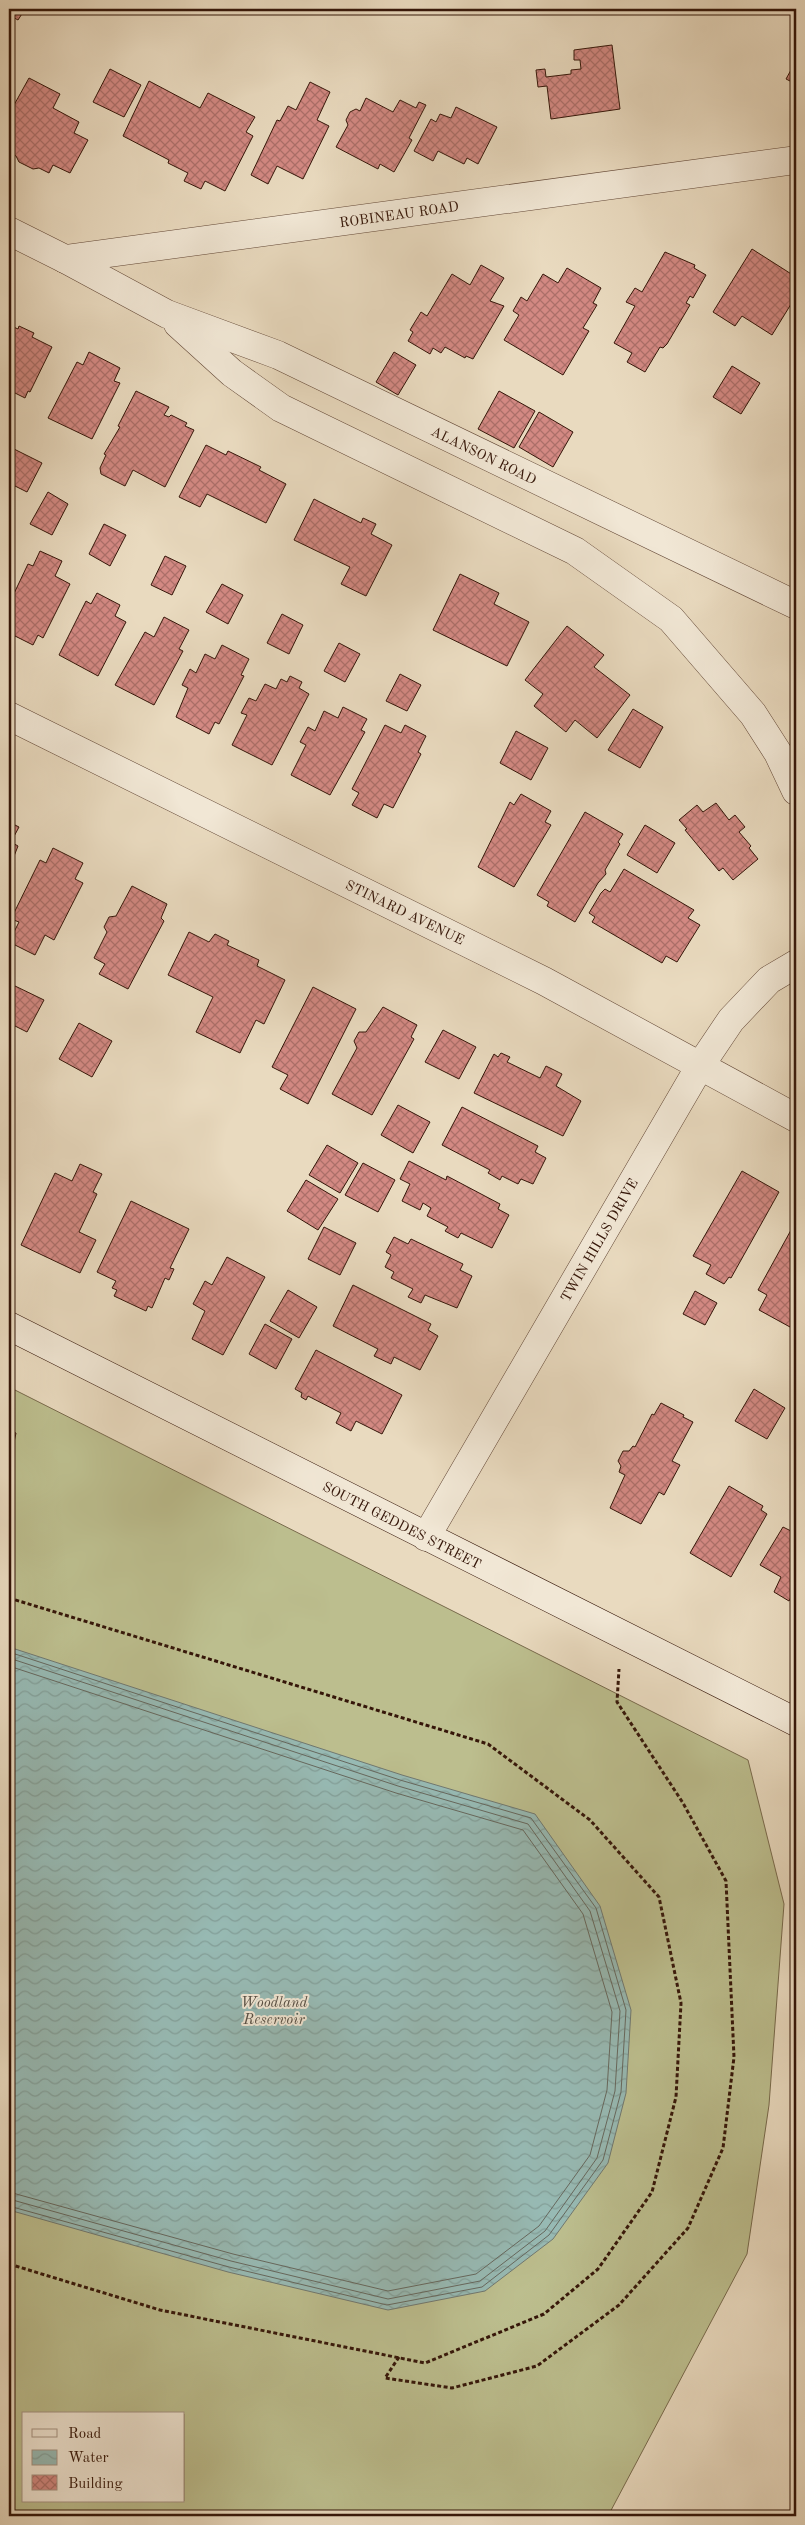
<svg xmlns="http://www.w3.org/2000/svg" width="805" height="2525" font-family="'Old Standard TT',serif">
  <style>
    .grass { fill: #bcbe8e; stroke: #786a4c; fill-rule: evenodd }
    .water { fill: url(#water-waves); stroke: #707870 }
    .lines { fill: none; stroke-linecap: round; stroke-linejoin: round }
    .shore { stroke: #66685e; stroke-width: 1 }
    .building { fill: url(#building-cross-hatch); stroke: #351609 }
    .street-casing { stroke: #624736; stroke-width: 29 }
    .secondary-casing { stroke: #351609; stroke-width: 29 }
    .path { stroke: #351609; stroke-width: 3; stroke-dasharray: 4 2.5; stroke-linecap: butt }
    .street { stroke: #f1e7d5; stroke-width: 28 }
    .secondary { stroke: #f1e7d5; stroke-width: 28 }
    .labels { text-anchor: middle; stroke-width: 4; stroke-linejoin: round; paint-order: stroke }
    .street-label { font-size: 14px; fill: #351609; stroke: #f1e7d5 }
    .water-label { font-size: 15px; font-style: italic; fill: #574f45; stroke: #f1e7d5 }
  </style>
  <defs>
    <pattern id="water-waves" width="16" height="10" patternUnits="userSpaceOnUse" patternTransform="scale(1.25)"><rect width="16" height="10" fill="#97bab4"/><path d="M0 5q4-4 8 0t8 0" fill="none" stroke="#839f99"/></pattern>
    <pattern id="building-cross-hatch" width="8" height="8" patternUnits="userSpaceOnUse" patternTransform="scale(1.25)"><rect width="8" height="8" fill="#d38983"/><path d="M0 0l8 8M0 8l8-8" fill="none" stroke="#ac6f69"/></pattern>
  </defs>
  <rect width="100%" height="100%" fill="#e9dabf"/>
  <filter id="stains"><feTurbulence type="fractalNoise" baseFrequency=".004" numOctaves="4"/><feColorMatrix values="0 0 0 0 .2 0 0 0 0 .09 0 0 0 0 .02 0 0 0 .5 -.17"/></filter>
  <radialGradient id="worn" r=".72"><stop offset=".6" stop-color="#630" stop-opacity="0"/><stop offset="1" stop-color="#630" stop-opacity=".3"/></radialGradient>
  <path class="grass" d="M9 1387 748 1760 784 1904 769 2105 747 2254 608 2516H9ZM24 2414H184V2501H24Z"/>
  <polygon class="water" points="9,1647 402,1775 535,1814 600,1906 631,2010 626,2093 608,2163 553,2239 485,2291 388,2310 228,2272 9,2210"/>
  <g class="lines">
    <g class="shore">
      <polyline points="9,1652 400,1780 531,1818 596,1908 626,2010 621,2092 603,2160 549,2235 482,2287 387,2305 229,2267 9,2206"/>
      <polyline points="9,1658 398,1786 528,1824 590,1911 620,2011 615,2091 597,2158 545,2231 480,2281 388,2299 231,2261 9,2199"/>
      <polyline points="9,1666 396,1793 523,1830 583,1914 612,2012 607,2090 590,2155 539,2226 476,2274 388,2291 233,2254 9,2192"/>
    </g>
  </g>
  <g class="building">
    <polygon points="9,9 25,9 18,20 9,15"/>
    <polygon points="612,45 620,109 551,119 547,86 538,87 536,70 545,69 546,77 571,74 571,70 581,69 580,60 574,60 574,50"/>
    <polygon points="796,61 796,84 786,79"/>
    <polygon points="110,69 141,85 124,117 93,102"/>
    <polygon points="29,78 60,94 53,108 79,122 74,133 88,140 70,173 53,165 49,173 39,168 33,169 19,162 16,156 9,152 9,143 14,131 9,128 12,118 9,114"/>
    <polygon points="149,81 200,108 208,93 255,117 246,132 253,136 225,191 205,181 201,189 184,181 188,173 168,163 169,160 123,136"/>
    <polygon points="310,82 330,92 317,120 329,126 303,179 277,166 268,184 251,175 277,120 280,121 288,106 296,110"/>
    <polygon points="366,98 393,112 400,100 416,108 419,102 426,105 409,138 412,140 394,172 380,164 378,169 336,147 348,125 346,120 350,112 356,109 360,111"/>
    <polygon points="456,107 497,127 478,164 467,158 464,164 438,151 433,161 414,151 431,119 436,122 440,114 451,118"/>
    <polygon points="752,249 796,277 796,296 772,335 742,316 735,326 713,312"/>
    <polygon points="665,252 695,265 694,268 706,275 693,298 690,296 686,303 690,305 667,344 663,348 660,347 645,372 627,362 632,353 614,343 635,306 626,302 635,288 642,292"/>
    <polygon points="481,265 504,278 490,301 504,306 473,359 466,356 465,358 445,347 441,353 433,348 430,354 408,341 413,332 410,330 421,312 427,316 452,274 470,285"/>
    <polygon points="567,268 601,288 593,303 597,305 583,328 589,331 563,375 504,340 519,315 513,311 521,297 527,301 543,274 558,283"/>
    <polygon points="9,325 18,329 19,326 34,333 32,337 52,347 30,392 28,391 25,398 9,390"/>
    <polygon points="89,352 120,368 114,381 120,383 92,439 48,418 77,362 83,365"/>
    <polygon points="394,352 416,365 398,395 376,382"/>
    <polygon points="732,366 760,383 741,414 713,397"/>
    <polygon points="136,391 169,407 164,415 169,417 171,415 187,423 185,426 194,430 165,487 133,470 125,486 101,474 100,468 106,455 104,454 120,427 118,426"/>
    <polygon points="499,391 535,411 514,448 478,429"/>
    <polygon points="539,412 573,432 553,467 519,447"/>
    <polygon points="206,445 226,455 228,451 261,467 259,470 286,484 266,523 207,494 200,507 179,497"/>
    <polygon points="14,449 42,463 27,492 9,483 9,461"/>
    <polygon points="48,492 68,504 52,535 30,524"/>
    <polygon points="314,499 361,523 363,518 376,524 371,534 392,545 366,596 341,584 350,567 294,540"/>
    <polygon points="104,524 126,535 110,566 89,554"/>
    <polygon points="40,551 62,561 55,576 70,584 43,638 38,635 33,645 9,633 9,604 28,564 33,566"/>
    <polygon points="165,556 186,566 172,595 151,585"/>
    <polygon points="460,574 499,593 494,604 529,622 507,666 433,630"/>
    <polygon points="222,584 243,595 228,624 206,612"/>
    <polygon points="97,593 120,605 115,616 126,622 98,676 59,655 86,601 91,604"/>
    <polygon points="282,614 303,625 289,654 267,643"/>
    <polygon points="164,617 189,630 179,649 183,651 154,705 115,685 145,632 154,637"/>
    <polygon points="567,626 604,655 594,667 630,695 597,738 575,720 566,732 534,706 543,694 525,680"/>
    <polygon points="339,643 360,654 345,682 324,671"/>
    <polygon points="222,645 249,659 241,675 244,676 219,724 215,722 209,734 176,717 188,688 182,685 190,669 196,673 205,654 215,659"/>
    <polygon points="400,674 421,685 407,711 386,701"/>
    <polygon points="290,676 302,682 299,688 309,694 272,765 232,745 247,715 241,713 249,698 256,701 265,684 276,689 281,679 287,682"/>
    <polygon points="343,707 367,719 361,730 365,732 330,795 291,775 306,745 300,742 308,727 315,731 324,711 338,718"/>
    <polygon points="633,709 663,727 640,768 608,750"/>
    <polygon points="385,725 401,733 405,725 426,736 418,752 421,754 393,808 384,804 377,818 352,805 359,793 352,789"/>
    <polygon points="516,731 548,748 531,780 500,763"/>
    <polygon points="521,794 551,811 545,822 551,825 514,887 478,867 510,802 514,805"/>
    <polygon points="716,803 729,820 735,815 745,827 739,832 751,846 749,848 758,859 733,880 723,868 719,871 685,830 687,829 679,820 697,805 703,812"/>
    <polygon points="585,812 623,834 618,842 620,844 605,870 606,874 598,883 575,922 547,906 549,902 537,895"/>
    <polygon points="9,822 19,827 11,842 18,846 9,869"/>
    <polygon points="645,825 675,843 657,873 627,855"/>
    <polygon points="53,848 83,863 75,879 83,883 54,940 45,935 35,955 9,942 19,922 11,919 40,860 46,863"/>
    <polygon points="624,869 694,910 688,918 700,925 677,962 666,956 662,963 592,922 595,917 589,913 601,893 605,889 610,892"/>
    <polygon points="132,886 167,904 161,918 164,921 128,989 99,974 105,964 94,958 107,932 104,927 109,917 116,916"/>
    <polygon points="189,932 209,942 215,934 229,941 227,945 259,960 257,966 285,980 264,1024 256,1020 240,1053 196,1032 213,997 168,975"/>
    <polygon points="13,985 44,1000 27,1032 9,1023 9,994"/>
    <polygon points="313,987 356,1009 308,1104 280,1089 288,1075 272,1067"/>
    <polygon points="383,1007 417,1025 411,1037 414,1039 372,1115 332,1094 357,1048 354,1041 359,1032 366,1032"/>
    <polygon points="79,1023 112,1041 92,1077 59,1059"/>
    <polygon points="443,1030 476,1047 459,1079 425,1062"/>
    <polygon points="501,1053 510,1057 507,1062 540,1078 546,1066 562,1074 556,1086 581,1101 563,1136 474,1093 494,1054 498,1057"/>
    <polygon points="398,1105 430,1122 413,1153 381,1135"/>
    <polygon points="462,1107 538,1146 535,1152 546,1158 533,1184 521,1179 518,1184 502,1176 500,1180 488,1173 490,1170 442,1145"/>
    <polygon points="327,1145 358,1163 340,1193 309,1175"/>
    <polygon points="409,1161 446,1180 447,1176 500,1204 498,1209 509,1215 492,1248 461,1233 458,1238 445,1231 448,1227 427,1216 431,1208 423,1203 420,1210 402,1201 410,1184 400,1179"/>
    <polygon points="363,1163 395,1180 378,1212 345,1195"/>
    <polygon points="80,1164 102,1174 93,1192 97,1194 79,1232 96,1240 80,1273 21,1245 55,1173 72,1181"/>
    <polygon points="742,1171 779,1192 731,1278 729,1277 724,1284 706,1274 711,1265 693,1256"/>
    <polygon points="306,1180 338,1199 318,1230 287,1211"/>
    <polygon points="131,1201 189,1229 170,1268 174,1269 169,1280 165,1278 152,1308 148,1306 146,1311 114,1296 117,1290 112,1288 116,1281 97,1272"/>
    <polygon points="796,1221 796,1317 790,1327 759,1310 767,1295 758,1290"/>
    <polygon points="324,1227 356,1243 340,1275 308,1259"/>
    <polygon points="394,1237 408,1244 411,1239 463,1264 460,1270 472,1276 457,1308 425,1295 421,1303 408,1297 413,1289 391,1278 394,1272 385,1267 391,1255 386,1252"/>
    <polygon points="227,1257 265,1277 223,1355 192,1339 205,1311 193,1304 205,1281 212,1285"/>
    <polygon points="353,1285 431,1324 428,1330 438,1336 420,1370 394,1357 391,1364 374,1356 378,1349 333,1326"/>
    <polygon points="288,1290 317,1307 299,1338 270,1321"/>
    <polygon points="695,1291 717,1303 705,1325 683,1314"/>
    <polygon points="265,1324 292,1339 276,1369 249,1354"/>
    <polygon points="316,1350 402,1395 382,1434 356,1421 351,1431 336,1423 341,1413 308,1396 306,1400 301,1397 302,1393 295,1389"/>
    <polygon points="754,1389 785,1408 767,1439 735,1421"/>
    <polygon points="661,1403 684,1415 683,1417 693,1422 672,1461 680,1465 664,1495 659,1492 641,1524 610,1508 625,1475 619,1472 621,1466 618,1461 623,1451 629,1451 633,1446 635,1447 652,1414 654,1415"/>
    <polygon points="9,1431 16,1433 9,1466"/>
    <polygon points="729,1486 763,1506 761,1510 767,1514 731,1577 690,1553"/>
    <polygon points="796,1522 796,1588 789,1601 774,1592 781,1577 760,1565 783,1527 791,1531"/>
  </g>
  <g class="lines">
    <g class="street-casing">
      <g id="street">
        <polyline points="9,231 65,259 796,160"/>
        <polyline points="65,259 167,314 278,355 796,605"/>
        <polyline points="178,324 232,373 281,408 575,551 671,619 753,714 778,753 796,791"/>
        <polyline points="9,716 544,981 796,1118"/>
        <polyline points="426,1537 700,1066 731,1020 769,980 796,964"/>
      </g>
    </g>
    <g class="secondary-casing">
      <polyline id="secondary" points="9,1326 796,1722"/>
    </g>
    <g class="path">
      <polyline points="9,1598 488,1744 590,1820 659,1897 681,2003 676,2097 652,2192 598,2269 544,2314 425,2363 160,2310 9,2264"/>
      <polyline points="399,2357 385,2378 452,2388 537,2366 619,2305 688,2228 723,2148 734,2057 726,1881 683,1803 617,1702 619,1669"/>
    </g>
    <use href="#street" class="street"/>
    <use href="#secondary" class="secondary"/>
  </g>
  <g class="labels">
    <g class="street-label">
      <text transform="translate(399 214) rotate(-8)" y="5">ROBINEAU ROAD</text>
      <text transform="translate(484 455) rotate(26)" y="5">ALANSON ROAD</text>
      <text transform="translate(405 912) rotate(26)" y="5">STINARD AVENUE</text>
      <text transform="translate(599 1240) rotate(-60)" y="5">TWIN HILLS DRIVE</text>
      <text transform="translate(402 1525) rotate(27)" y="5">SOUTH GEDDES STREET</text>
    </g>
    <g class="water-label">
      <text x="274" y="2007">Woodland<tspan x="274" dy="17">Reservoir</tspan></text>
    </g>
  </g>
  <rect width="805" height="2525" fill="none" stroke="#e9dabf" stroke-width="30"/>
  <rect x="10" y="10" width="785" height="2505" fill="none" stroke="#351609" stroke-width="2.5"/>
  <rect x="15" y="15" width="775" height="2495" fill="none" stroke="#351609"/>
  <rect x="22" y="2412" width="162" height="90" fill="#f1e7d5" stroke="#a69383"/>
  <rect x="32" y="2429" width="25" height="8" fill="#f1e7d5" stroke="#a69383"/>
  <text x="68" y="2438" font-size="15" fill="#351609">Road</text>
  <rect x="32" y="2450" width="25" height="15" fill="url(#water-waves)" stroke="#a69383"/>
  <text x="68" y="2462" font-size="15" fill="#351609">Water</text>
  <rect x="32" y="2475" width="25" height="15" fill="url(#building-cross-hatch)" stroke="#a69383"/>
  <text x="68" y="2488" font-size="15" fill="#351609">Building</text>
  <rect width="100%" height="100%" filter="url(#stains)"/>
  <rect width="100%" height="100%" fill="url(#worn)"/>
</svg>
